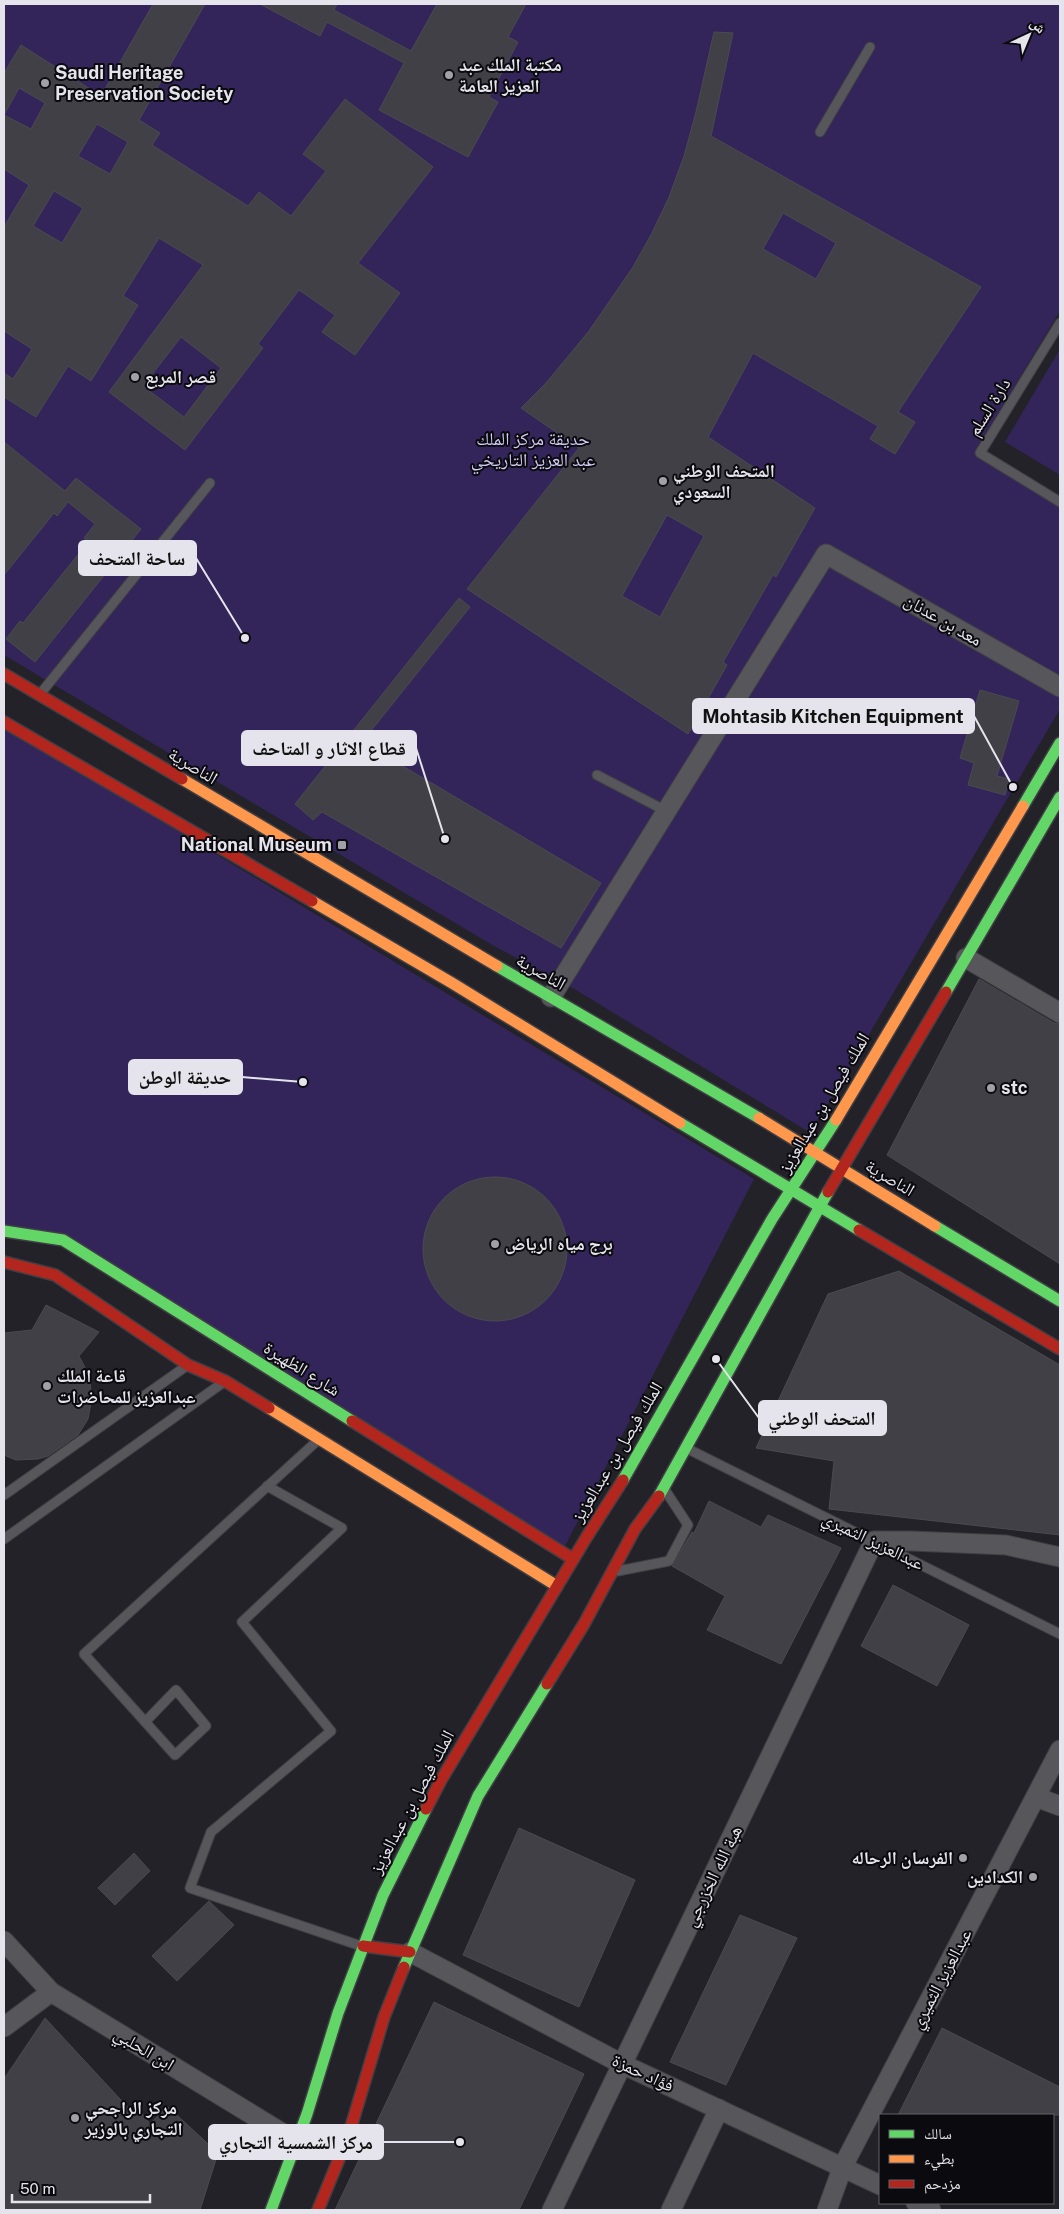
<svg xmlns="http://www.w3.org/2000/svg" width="1064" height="2214" font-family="'Public Sans','Noto Naskh Arabic',sans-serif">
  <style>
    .green { fill: #33255a }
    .building { fill: #414046; stroke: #4b4a4f; fill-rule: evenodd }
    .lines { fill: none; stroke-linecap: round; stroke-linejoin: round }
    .lane-casing { stroke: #403f45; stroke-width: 11 }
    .street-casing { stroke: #403f45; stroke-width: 21 }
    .fast-casing { stroke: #403f45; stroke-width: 14 }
    .slow-casing { stroke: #403f45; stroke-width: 14 }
    .jam-casing { stroke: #403f45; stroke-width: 14 }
    .lane { stroke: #57565b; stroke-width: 9 }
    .street { stroke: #57565b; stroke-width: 19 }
    .fast { stroke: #63d668; stroke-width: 11 }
    .slow { stroke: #ff974d; stroke-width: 11 }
    .jam { stroke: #b3261e; stroke-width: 11 }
    .poi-dot { fill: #a1a0a7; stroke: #0b0a0f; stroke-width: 2 }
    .labels { text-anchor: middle; stroke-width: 4; stroke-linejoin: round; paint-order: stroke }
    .poi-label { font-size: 18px; font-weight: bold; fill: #e5e4ec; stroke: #0b0a0f; text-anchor: start }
    .street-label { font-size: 18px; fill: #e5e4ec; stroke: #0b0a0f }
    .park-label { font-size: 18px; fill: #d2ccf5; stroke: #0b0a0f }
    .leader { fill: none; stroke: #e5e4ec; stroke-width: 2 }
    .callout-dot { fill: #e5e4ec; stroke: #0b0a0f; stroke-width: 2 }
    .callout { fill: #e5e4ec; stroke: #e5e4ec; stroke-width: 2 }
    .callout-label { font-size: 19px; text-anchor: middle; font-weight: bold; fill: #111 }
  </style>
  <rect width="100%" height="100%" fill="#232228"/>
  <g class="green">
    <polygon points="4,4 1060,4 1060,311 978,446 1060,501 1060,709 824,1111 809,1132 576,990 494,946 4,655"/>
    <polygon points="1060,349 1060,475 1005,442"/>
    <polygon points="4,726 754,1179 563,1550 60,1242 4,1233"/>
  </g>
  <g class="building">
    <path d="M153 4H205L139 120 160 133 152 145 248 206 259 192 291 216 326 171 303 154 345 99 433 167 358 263 400 293 355 355 322 332 335 315 299 290 258 344 263 348 185 450 109 392 203 265 159 238 123 296 138 305 91 381 68 366 36 417 4 397V373L13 379 32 349 4 331V227L29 185 4 169V73L21 45 101 96ZM19 88 45 103 31 129 4 115ZM97 124 128 142 110 174 78 156ZM54 191 83 208 62 243 33 226ZM181 337 221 368 184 417 143 386Z"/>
    <polygon points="260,4 337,4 334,10 411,51 437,4 526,4 508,37 518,42 489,97 498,102 468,157 379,110 404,63 327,22 320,36"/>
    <path d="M714 32 733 33 711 136 981 287 898 412 915 422 895 454 870 439 878 426 753 353 708 437 815 508 776 577 773 575 723 662 727 665 688 734 467 589 579 448 521 408 546 383 589 331 633 267 652 233 669 197 684 156 696 112ZM783 213 836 243 816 279 763 249ZM667 515 704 536 660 617 622 596Z"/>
    <polygon points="4,442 65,491 76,478 141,529 35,662 6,639 20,621 23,623 89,541 84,538 95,524 68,502 57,516 54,513 4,575"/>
    <polygon points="459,598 470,607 362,742 601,883 561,948 322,812 313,820 295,804"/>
    <polygon points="980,690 1019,701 997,776 1009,779 1005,795 968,785 974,763 960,758"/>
    <polygon points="979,979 1054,1023 1060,1024 1060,1264 887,1155"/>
    <circle cx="495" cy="1249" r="72"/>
    <polygon points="899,1271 1060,1365 1060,1535 829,1509 834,1461 756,1448 828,1294"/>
    <polygon points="46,1305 99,1332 79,1356 89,1375 92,1397 88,1419 78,1435 48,1456 38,1459 16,1460 4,1455 4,1333 32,1330"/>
    <polygon points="709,1501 761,1527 768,1515 841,1548 781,1664 707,1630 725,1596 672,1566 692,1532 694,1533"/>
    <polygon points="893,1585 969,1625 937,1686 861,1646"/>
    <polygon points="519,1828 635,1880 579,2007 463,1955"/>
    <polygon points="134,1853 150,1871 115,1905 98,1888"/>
    <polygon points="209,1901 234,1925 177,1981 152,1956"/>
    <polygon points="740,1915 797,1938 726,2085 670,2062"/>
    <polygon points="434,2002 584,2074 519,2210 335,2210"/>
    <polygon points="45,2018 132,2112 136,2106 150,2124 167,2106 218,2153 200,2210 4,2210 4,2079"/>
    <polygon points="942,2028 1060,2087 1060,2115 898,2115"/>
  </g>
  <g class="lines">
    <g class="lane-casing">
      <g id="lane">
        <polyline points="820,132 870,47"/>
        <polyline points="1060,323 980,453 1060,502"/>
        <polyline points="41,693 210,483"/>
        <polyline points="597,775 666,811"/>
        <polyline points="688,1449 1060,1634"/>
        <polyline points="267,1486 342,1528 242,1622 331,1731 211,1832 190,1888 361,1946"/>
        <polyline points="4,1495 185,1367"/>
        <polyline points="4,1539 221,1384"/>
        <polyline points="618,1571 669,1561 688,1525 665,1490"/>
        <polyline points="145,1722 176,1690 206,1726 175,1755 84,1654 317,1441"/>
      </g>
    </g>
    <g class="street-casing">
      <g id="street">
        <polyline points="966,958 1060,1013"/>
        <polyline points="551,997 826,554 1060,687"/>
        <polyline points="875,1541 912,1541 1006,1545 1060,1557"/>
        <polyline points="1036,1797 1060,1806"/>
        <polyline points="4,1941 51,1992 297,2142"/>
        <polyline points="410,1952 622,2064 880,2185"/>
        <polyline points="4,2027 51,1992"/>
        <polyline points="916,2203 931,2210"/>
        <polyline points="552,2210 874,1541"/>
        <polyline points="671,2210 719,2109"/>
        <polyline points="827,2210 843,2166 1060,1750"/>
      </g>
    </g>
    <g class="fast-casing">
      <g id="fast">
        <polyline points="1023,806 1060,743"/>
        <polyline points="497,966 759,1118"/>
        <polyline points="946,992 1060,797"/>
        <polyline points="680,1123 859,1230"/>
        <polyline points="935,1226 1060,1301"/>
        <polyline points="4,1231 63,1240 352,1421"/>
        <polyline points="623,1480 772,1219 836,1120"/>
        <polyline points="659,1496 828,1192"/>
        <polyline points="404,1967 478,1796 547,1684"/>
        <polyline points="271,2210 307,2114 338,2013 383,1895 426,1809"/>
      </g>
    </g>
    <g class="slow-casing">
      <g id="slow">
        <polyline points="182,779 497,966"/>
        <polyline points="312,901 452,983 680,1123"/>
        <polyline points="759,1118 935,1226"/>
        <polyline points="836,1120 1023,806"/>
        <polyline points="269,1408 557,1586"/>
      </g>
    </g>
    <g class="jam-casing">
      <g id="jam">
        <polyline points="4,674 182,779"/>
        <polyline points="4,722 312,901"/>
        <polyline points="828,1192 946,992"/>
        <polyline points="859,1230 1060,1349"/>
        <polyline points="4,1262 55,1275 188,1365 225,1381 269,1408"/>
        <polyline points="352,1421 573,1559"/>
        <polyline points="547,1684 584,1624 635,1529 659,1496"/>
        <polyline points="426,1809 441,1780 586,1538 623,1480"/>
        <polyline points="363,1946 410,1952"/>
        <polyline points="318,2210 348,2137 384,2017 404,1967"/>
      </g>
    </g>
    <use href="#lane" class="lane"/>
    <use href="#street" class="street"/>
    <use href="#fast" class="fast"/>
    <use href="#slow" class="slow"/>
    <use href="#jam" class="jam"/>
  </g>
  <g class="poi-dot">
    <circle cx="449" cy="75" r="5"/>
    <circle cx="45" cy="83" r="5"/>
    <circle cx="135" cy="377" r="5"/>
    <circle cx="663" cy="481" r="5"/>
    <rect x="337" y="840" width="10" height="10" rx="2.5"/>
    <circle cx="991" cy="1088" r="5"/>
    <circle cx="495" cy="1244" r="5"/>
    <circle cx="47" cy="1386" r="5"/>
    <circle cx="963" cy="1858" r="5"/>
    <circle cx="1033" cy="1877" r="5"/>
    <circle cx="75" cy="2118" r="5"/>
  </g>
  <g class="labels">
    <g class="poi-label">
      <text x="459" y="71">مكتبة الملك عبد<tspan x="459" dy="21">العزيز العامة</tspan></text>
      <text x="55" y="79">Saudi Heritage<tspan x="55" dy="21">Preservation Society</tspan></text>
      <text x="145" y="383">قصر المربع</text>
      <text x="673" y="477">المتحف الوطني<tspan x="673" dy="21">السعودي</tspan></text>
      <text x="332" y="851" text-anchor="end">National Museum</text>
      <text x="1001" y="1094">stc</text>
      <text x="505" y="1250">برج مياه الرياض</text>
      <text x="57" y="1382">قاعة الملك<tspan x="57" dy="21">عبدالعزيز للمحاضرات</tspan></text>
      <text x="953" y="1864" text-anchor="end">الفرسان الرحاله</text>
      <text x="1023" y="1883" text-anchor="end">الكدادين</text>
      <text x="85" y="2114">مركز الراجحي<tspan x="85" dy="21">التجاري بالوزير</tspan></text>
    </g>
    <g class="street-label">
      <text transform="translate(989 407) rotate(-58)" y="6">دارة السلم</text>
      <text transform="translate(943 620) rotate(30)" y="6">معد بن عدنان</text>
      <text transform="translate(193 766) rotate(31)" y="6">الناصرية</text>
      <text transform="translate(541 972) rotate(30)" y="6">الناصرية</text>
      <text transform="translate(824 1103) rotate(-59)" y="6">الملك فيصل بن عبدالعزيز</text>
      <text transform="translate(890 1178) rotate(31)" y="6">الناصرية</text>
      <text transform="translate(302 1369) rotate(32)" y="6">شارع الظهيرة</text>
      <text transform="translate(617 1452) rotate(-59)" y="6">الملك فيصل بن عبدالعزيز</text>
      <text transform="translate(873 1541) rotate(26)" y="6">عبدالعزيز الثميري</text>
      <text transform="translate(412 1802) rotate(-62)" y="6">الملك فيصل بن عبدالعزيز</text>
      <text transform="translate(713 1876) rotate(-64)" y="6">هبة الله الخزرجي</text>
      <text transform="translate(941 1979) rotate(-62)" y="6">عبدالعزيز الثميري</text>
      <text transform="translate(144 2049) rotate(31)" y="6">ابن الحلبي</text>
      <text transform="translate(643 2073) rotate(25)" y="6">فؤاد حمزة</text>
    </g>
    <g class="park-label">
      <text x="533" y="445">حديقة مركز الملك<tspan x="533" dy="21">عبد العزيز التاريخي</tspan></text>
    </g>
  </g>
  <path class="leader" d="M245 638L196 558M1013 787L974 716M445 839L416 748M303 1082L242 1077M716 1359L759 1418M460 2142L383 2142"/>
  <g class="callout-dot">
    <circle cx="245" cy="638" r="5"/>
    <circle cx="1013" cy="787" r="5"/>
    <circle cx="445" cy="839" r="5"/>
    <circle cx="303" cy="1082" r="5"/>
    <circle cx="716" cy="1359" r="5"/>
    <circle cx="460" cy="2142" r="5"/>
  </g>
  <g class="callout">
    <rect x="79" y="541" width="117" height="34" rx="5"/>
    <rect x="693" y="699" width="281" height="34" rx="5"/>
    <rect x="242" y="731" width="174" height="34" rx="5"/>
    <rect x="129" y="1060" width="113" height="34" rx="5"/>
    <rect x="759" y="1401" width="127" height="34" rx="5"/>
    <rect x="209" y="2125" width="174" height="34" rx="5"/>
  </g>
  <g class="callout-label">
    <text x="137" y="565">ساحة المتحف</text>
    <text x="833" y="723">Mohtasib Kitchen Equipment</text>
    <text x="329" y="755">قطاع الاثار و المتاحف</text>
    <text x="185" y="1084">حديقة الوطن</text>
    <text x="822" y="1425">المتحف الوطني</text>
    <text x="296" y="2149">مركز الشمسية التجاري</text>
  </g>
  <rect width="1064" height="2214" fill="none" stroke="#e5e4ec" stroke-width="10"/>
  <rect x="879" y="2114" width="175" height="90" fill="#0b0a0f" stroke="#626167"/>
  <rect x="889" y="2130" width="25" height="8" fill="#63d668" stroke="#626167"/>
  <text x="924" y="2139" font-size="15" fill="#e5e4ec">سالك</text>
  <rect x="889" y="2155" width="25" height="8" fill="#ff974d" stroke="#626167"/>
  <text x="924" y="2164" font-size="15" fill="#e5e4ec">بطيء</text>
  <rect x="889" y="2180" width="25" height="8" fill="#b3261e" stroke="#626167"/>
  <text x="924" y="2189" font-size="15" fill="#e5e4ec">مزدحم</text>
  <g transform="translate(1029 35) rotate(44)" stroke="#0b0a0f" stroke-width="4" paint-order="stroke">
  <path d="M0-4L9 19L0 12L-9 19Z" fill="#e5e4ec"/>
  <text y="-8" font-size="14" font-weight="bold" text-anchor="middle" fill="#e5e4ec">ش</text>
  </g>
  <path d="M12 2194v8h138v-8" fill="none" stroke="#e5e4ec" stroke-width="2.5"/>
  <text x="20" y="2194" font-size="15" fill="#e5e4ec" stroke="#0b0a0f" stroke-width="4" paint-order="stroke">50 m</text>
</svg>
